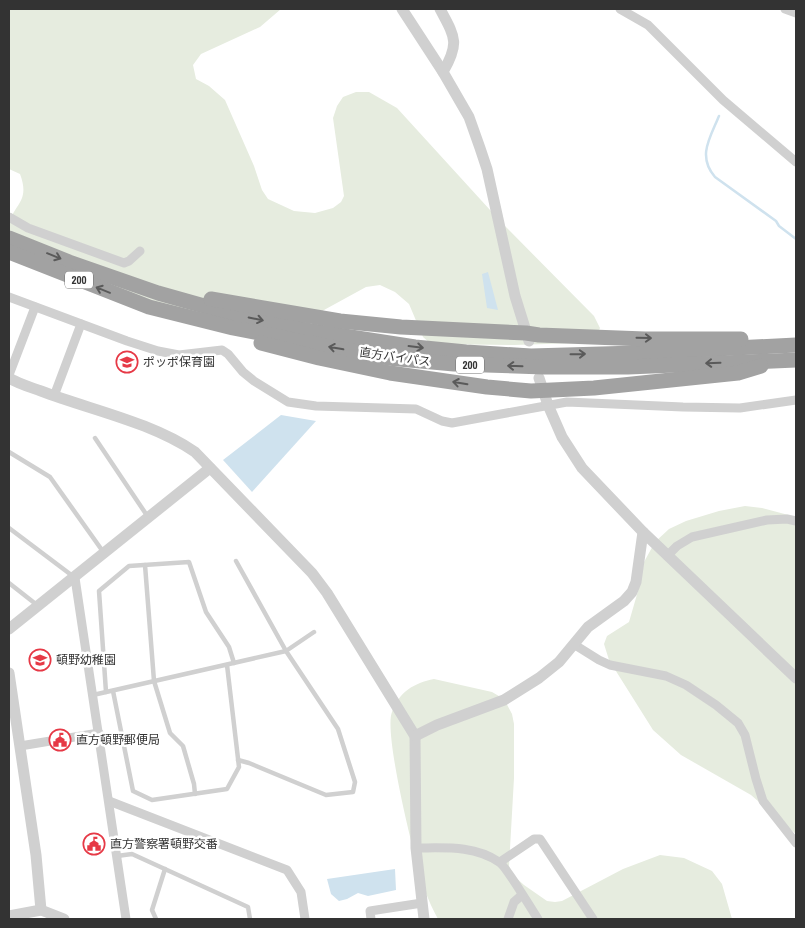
<svg xmlns="http://www.w3.org/2000/svg" width="805" height="928" font-family="'Archivo Narrow','Noto Sans JP',sans-serif">
  <style>
    .green { fill: #e6ecdf }
    .water { fill: #cfe2ee }
    .lines { fill: none; stroke-linecap: round; stroke-linejoin: round }
    .stream { stroke: #cfe2ee; stroke-width: 2.5 }
    .service { stroke: #d0d0d0; stroke-width: 4.5 }
    .minor { stroke: #d0d0d0; stroke-width: 9 }
    .tertiary { stroke: #d0d0d0; stroke-width: 11 }
    .trunk { stroke: #a2a2a2; stroke-width: 15 }
    .oneway { stroke: #5a5a5a }
    .labels { text-anchor: middle; stroke-width: 5; stroke-linejoin: round; paint-order: stroke }
    .shield { fill: #fff; stroke: #707070; stroke-width: 1 }
    .shield-label { font-size: 11px; font-weight: bold; fill: #333 }
    .street-label { font-size: 12px; fill: #333; stroke: #fff }
    .poi-label { font-size: 12px; fill: #333; stroke: #fff; text-anchor: start }
  </style>
  <rect width="100%" height="100%" fill="#fff"/>
  <g class="green">
    <path d="M9 9H281L260 27 201 54 193 65 196 79 209 86 225 100 254 166 262 190 268 199 294 211 315 213 333 208 341 202 344 196 333 118 337 106 343 97 356 92H369L397 108 501 222 594 316 600 328 598 333 579 343 514 345 431 344 423 337 409 304 395 292 380 285 366 287 324 310 310 320 240 324 60 277 9 258C9 248 7 236 9 226 12 204 31 203 20 174L9 169Z"/>
    <polygon points="745,506 762,508 796,517 796,834 751,795 681,755 653,730 609,660 604,644 607,636 629,622 638,591 644,562 655,542 669,529 686,521 719,511"/>
    <path d="M434 679 492 692 504 699 512 714 514 724V778L509 866 514 876 524 885 547 901 555 902 562 901 623 869 660 855 684 858 712 871 722 884 732 919H438C433 910 429 901 425 891 416 866 383 733 392 712 399 692 414 683 434 679Z"/>
  </g>
  <g class="water">
    <polygon points="488,272 498,310 487,308 482,274"/>
    <polygon points="281,415 316,421 252,492 223,460"/>
    <polygon points="395,869 396,890 368,896 358,893 347,899 339,901 331,894 327,879"/>
  </g>
  <g class="lines">
    <path class="stream" d="M719 116C710 138 697 156 715 177L776 221 779 226 796 239"/>
    <g class="service">
      <polyline points="95,438 148,517"/>
      <polyline points="9,452 50,477 104,553"/>
      <polyline points="9,528 74,577"/>
      <polyline points="236,561 286,651 338,729 355,782 353,792 326,795 249,763 238,760"/>
      <polyline points="145,565 154,681 170,733 183,746 194,784 195,794"/>
      <polyline points="9,583 37,605"/>
      <polyline points="113,691 133,791 152,800 227,789 239,767 227,665"/>
      <polyline points="106,692 99,591 129,566 189,562 206,612 229,647 234,663"/>
      <polyline points="93,695 286,651 314,632"/>
      <polyline points="117,856 132,854 248,907 250,919"/>
      <polyline points="156,919 152,910 165,869"/>
    </g>
    <g class="minor">
      <polyline points="620,9 648,25 723,100 796,162"/>
      <polyline points="785,9 796,13"/>
      <polyline points="9,217 28,228 124,263 129,261 140,251"/>
      <polyline points="9,297 127,341 158,351 179,355 222,350 228,354 243,372 254,381 288,402 316,406 416,409 442,421 452,423 567,402 683,407 740,408 796,400"/>
      <polyline points="9,375 35,307"/>
      <polyline points="54,396 81,324"/>
      <polyline points="667,556 677,546 692,537 767,520 787,519 796,521"/>
      <polyline points="75,578 126,919"/>
      <polyline points="575,645 599,660 610,665 666,676 686,685 716,705 738,723 745,735 756,779 763,801 796,843"/>
      <polyline points="20,746 99,733"/>
      <polyline points="109,801 287,870 301,892 305,919"/>
      <path d="M416 848C444 848 474 845 499 862 507 867 531 909 538 919"/>
      <polyline points="500,862 534,839 540,839 593,919"/>
      <polyline points="371,919 370,911 422,903"/>
      <polyline points="508,919 514,902 522,895"/>
    </g>
    <g class="tertiary">
      <polyline points="402,9 443,72"/>
      <path d="M440 9C455 37 460 43 443 72L469 117 480 148 487 169 515 296 529 341"/>
      <path d="M9 378C19 384 30 387 41 391 91 410 151 422 195 452L312 573 327 593 415 736 416 848 424 919"/>
      <polyline points="539,378 548,405 562,437 582,468 643,532 796,678"/>
      <polyline points="9,629 210,468"/>
      <polyline points="9,673 36,855 41,910"/>
      <polyline points="415,736 437,725 504,700 539,678 559,662 588,627 624,601 632,592 636,582 643,532"/>
      <polyline points="9,916 41,910 64,919"/>
    </g>
    <g class="trunk">
      <polyline points="9,238 69,262 158,293 236,315 312,331 415,347 466,352 531,356 636,353 796,345"/>
      <polyline points="9,252 149,307 233,328 388,358 454,364 544,367 628,367 796,360"/>
      <polyline points="211,299 340,321 401,327 526,333 539,335 645,339 741,339"/>
      <polyline points="261,343 319,358 390,373 487,387 531,391 594,388 738,373 761,366"/>
    </g>
  </g>
  <defs><path id="oneway-shaft" d="M-6 0H5M1.5-3L5.5 0L1.5 3" fill="none" stroke-width="1.6" stroke-linecap="round" stroke-linejoin="round" transform="scale(1.25)"/></defs>
  <g class="oneway">
    <use href="#oneway-shaft" transform="translate(54 256) rotate(22)"/>
    <use href="#oneway-shaft" transform="translate(103 290) rotate(-158)"/>
    <use href="#oneway-shaft" transform="translate(256 319) rotate(12)"/>
    <use href="#oneway-shaft" transform="translate(644 338) rotate(1)"/>
    <use href="#oneway-shaft" transform="translate(416 347) rotate(7)"/>
    <use href="#oneway-shaft" transform="translate(336 348) rotate(-170)"/>
    <use href="#oneway-shaft" transform="translate(578 354) rotate(-1)"/>
    <use href="#oneway-shaft" transform="translate(713 363) rotate(178)"/>
    <use href="#oneway-shaft" transform="translate(515 366) rotate(-178)"/>
    <use href="#oneway-shaft" transform="translate(460 383) rotate(-171)"/>
  </g>
  <defs>
    <g id="school-ring" transform="scale(1.125)"><circle r="9.5" fill="#fff" stroke="#e63946" stroke-width="1.5"/><path d="M0-5L7-2L0 1L-7-2ZM-4 1L0 2.5L4 1V4Q0 6-4 4Z" fill="#e63946"/></g>
    <g id="civic-ring" transform="scale(1.125)"><circle r="9.5" fill="#fff" stroke="#e63946" stroke-width="1.5"/><path d="M-.6-6.5H3V-4.5H.6V-3L4-1V1h2V6H-6V1h2V-1L-.6-3ZM-1.2 2.5V6h2.4V2.5Z" fill="#e63946"/></g>
  </defs>
  <g fill-rule="evenodd">
    <use href="#school-ring" x="127" y="362"/>
    <use href="#school-ring" x="40" y="660"/>
    <use href="#civic-ring" x="60" y="740"/>
    <use href="#civic-ring" x="94" y="844"/>
  </g>
  <g class="labels">
    <g class="shield">
      <rect x="65" y="271.5" width="28" height="17" rx="4"/>
      <rect x="456" y="356.5" width="28" height="17" rx="4"/>
    </g>
    <g class="shield-label">
      <text x="79" y="284">200</text>
      <text x="470" y="369">200</text>
    </g>
    <g class="street-label">
      <text transform="translate(395 357) rotate(8)" y="4">直方バイパス</text>
    </g>
    <g class="poi-label">
      <text x="143" y="366">ポッポ保育園</text>
      <text x="56" y="664">頓野幼稚園</text>
      <text x="76" y="744">直方頓野郵便局</text>
      <text x="110" y="848">直方警察署頓野交番</text>
    </g>
  </g>
  <rect width="805" height="928" fill="none" stroke="#333333" stroke-width="20"/>
</svg>
